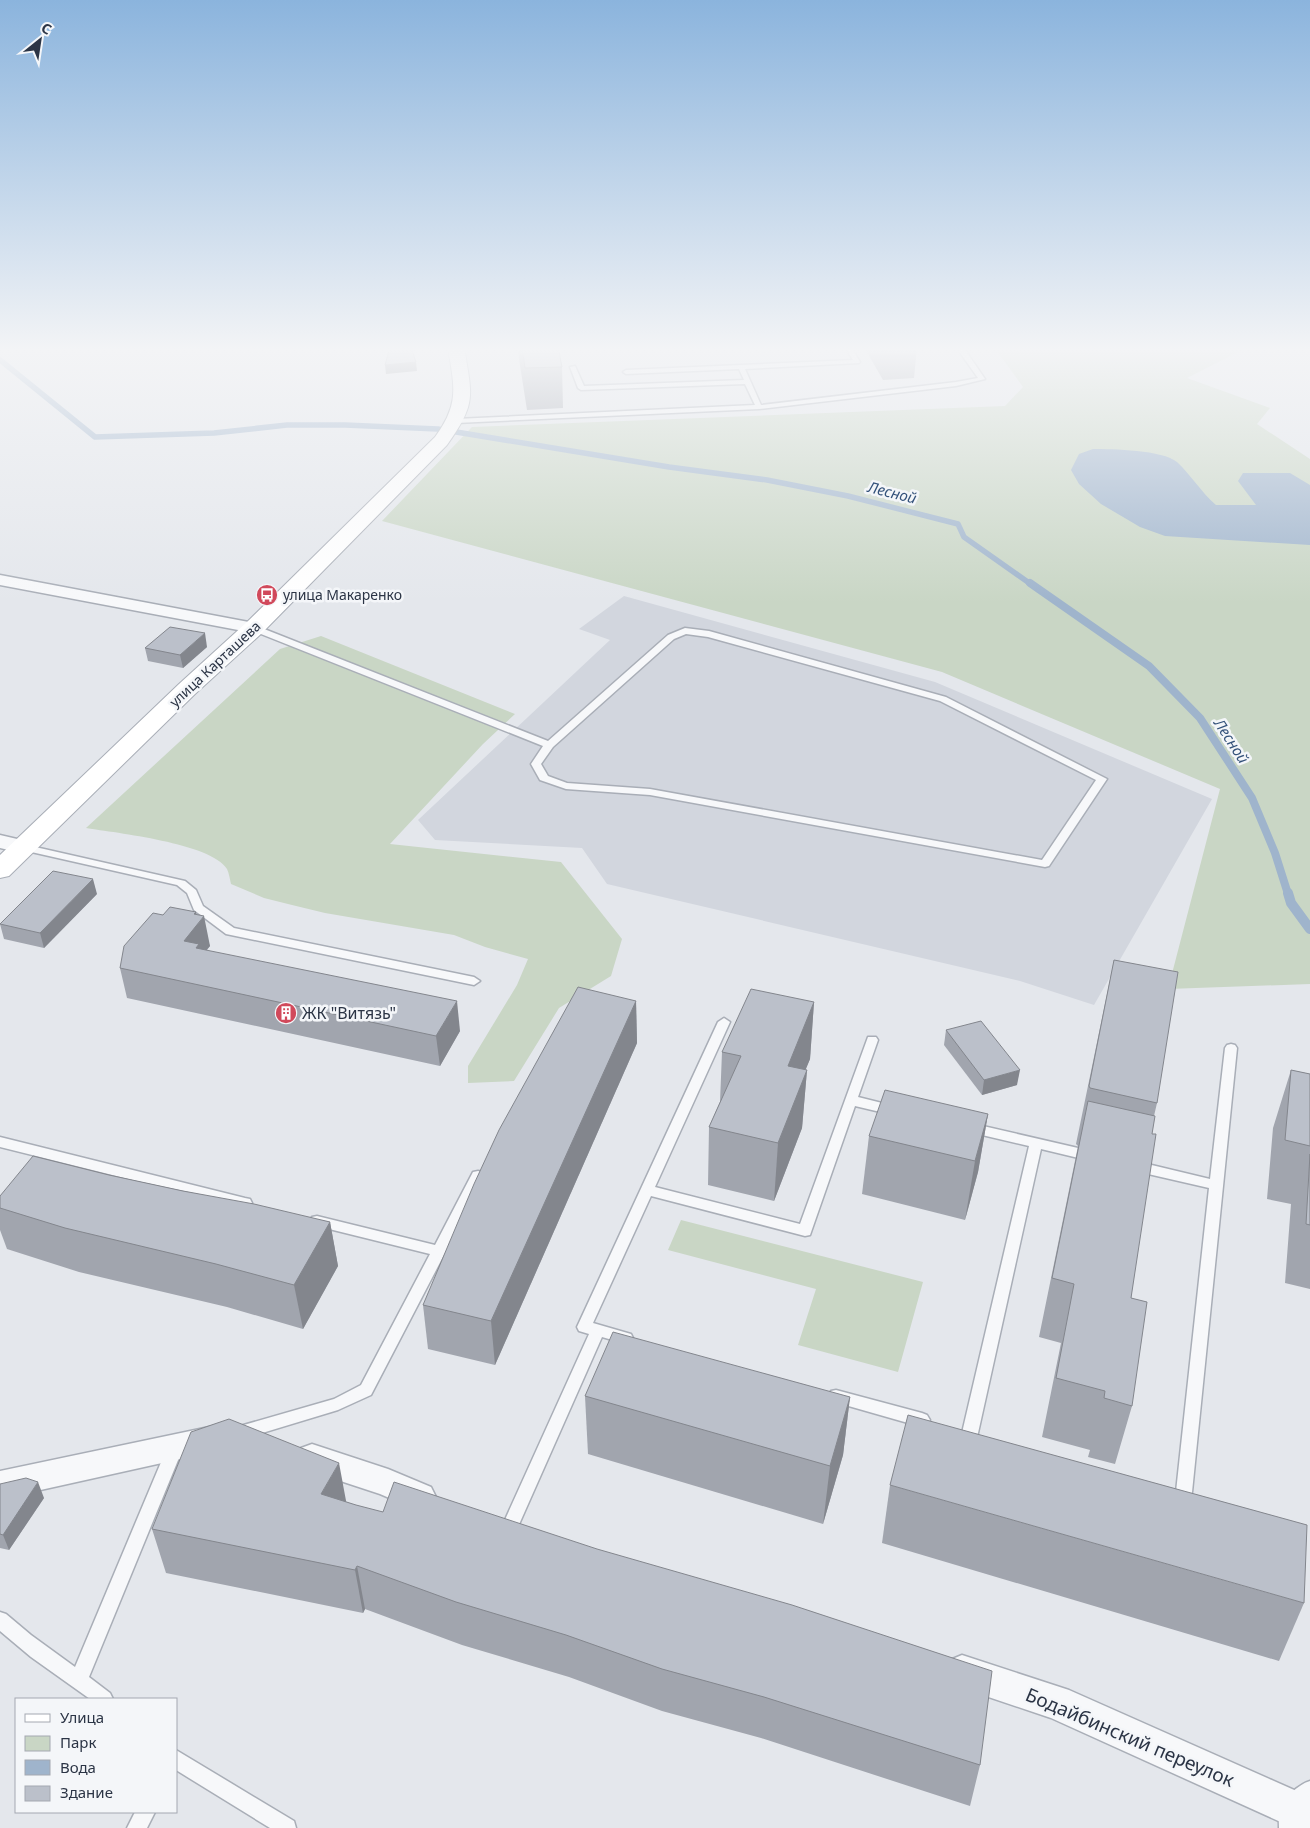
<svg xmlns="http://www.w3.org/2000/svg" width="1310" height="1828" font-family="'Noto Sans',sans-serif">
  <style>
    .built { fill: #d2d6de }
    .green { fill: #c9d6c5 }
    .water { fill: #9fb4cc }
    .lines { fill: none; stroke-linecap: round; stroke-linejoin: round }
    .stream-far2 { stroke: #9fb4cc; stroke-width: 5.5 }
    .stream-far1 { stroke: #9fb4cc; stroke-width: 8 }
    .stream { stroke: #9fb4cc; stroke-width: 10 }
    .service-casing { stroke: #a9aeb7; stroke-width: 3 }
    .minor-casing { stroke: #a9aeb7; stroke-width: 3 }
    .secondary-casing { stroke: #a9aeb7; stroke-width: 2 }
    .service { fill: #f7f8fa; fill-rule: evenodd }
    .minor { fill: #f7f8fa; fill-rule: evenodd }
    .secondary { fill: #fff; fill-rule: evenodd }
    .wall { fill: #a1a5ae }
    .shaded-wall { fill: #83868d }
    .building { fill: #bbc0ca; stroke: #83868d }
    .labels { text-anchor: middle; stroke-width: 5; stroke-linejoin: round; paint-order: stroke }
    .far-poi-label { font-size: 14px; fill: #2b3445; stroke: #f4f6f9; text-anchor: start }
    .far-street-label { font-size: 14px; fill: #2b3445; stroke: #f4f6f9 }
    .far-water-label { font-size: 15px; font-style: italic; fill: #34527a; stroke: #f4f6f9 }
    .poi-label { font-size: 16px; fill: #2b3445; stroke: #f4f6f9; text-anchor: start }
    .near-street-label { font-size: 19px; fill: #2b3445; stroke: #f4f6f9 }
  </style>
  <rect width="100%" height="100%" fill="#e4e7ec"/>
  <polygon class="built" points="624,596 935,682 1212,799 1094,1005 1020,981 607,884 582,848 435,840 418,820 610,640 579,629"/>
  <g class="green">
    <polygon points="994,347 1248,347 1187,378 1270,408 1257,424 1310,459 1310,984 1168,989 1220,789 942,672 382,521 472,427 1005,406 1023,387"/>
    <path d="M321 636 515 714 483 744 390 844 561 862 622 939 611 976 559 1008 514 1081 468 1083V1066L517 985 528 959 485 947 454 935 325 913 292 905 264 898 231 884C230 880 229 873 227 869 211 843 116 833 86 828L280 649Z"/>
    <polygon points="681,1220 923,1282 898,1372 798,1345 816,1289 668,1250"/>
  </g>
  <path class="water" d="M1093 449C1112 449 1163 450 1177 462 1191 475 1201 492 1216 505H1256L1238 481 1243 473H1290L1310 485V545L1165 536 1140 527 1101 504 1079 484 1071 470 1079 454Z"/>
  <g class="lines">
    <polyline class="stream-far2" points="0,360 95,437 214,433 287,425 345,425 438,429 669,467 767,480 848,496 958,524 964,537 1032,585"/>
    <polyline class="stream-far1" points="1030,583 1149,666 1200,718 1252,798 1275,853 1288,894"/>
    <polyline class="stream" points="1288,893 1291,903 1310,929"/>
    <g class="service-casing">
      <g id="service">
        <polygon points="845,347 851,347 860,362 859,363 745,369 761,405 956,382 978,378 956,347 963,347 985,379 956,386 759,409 456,423 452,421 456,419 755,405 745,384 581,390 578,388 570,367 575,366 584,386 744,380 739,369 626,374 623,372 626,370 853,360"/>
        <path d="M254 625 548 741 668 635 685 628 709 631 946 697 1107 779 1049 866 1045 867 650 795 566 789 540 780 531 764 543 746 251 630V626ZM686 634 708 637 940 701 1096 780 1042 860 650 789 567 783 548 776 541 764 553 747 674 639Z"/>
        <polygon points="22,844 185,881 196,890 203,906 234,928 474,977 480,981 474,985 226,934 194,910 187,893 177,885 18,849 17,847 18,845"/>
        <polygon points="724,1018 730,1022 655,1187 800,1224 868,1037 876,1037 878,1040 858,1097 898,1107 899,1110 898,1113 893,1115 855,1106 810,1235 805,1236 651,1196 593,1323 631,1334 633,1338 631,1342 626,1344 602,1337 513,1538 507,1540 501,1538 499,1533 589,1334 579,1331 577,1327 718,1022"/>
        <polygon points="1231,1044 1235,1045 1237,1048 1192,1492 1190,1497 1184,1499 1178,1497 1176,1492 1209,1188 1135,1171 1130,1169 1128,1166 1130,1163 1135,1161 1210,1179 1225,1048 1227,1045"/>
        <polygon points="970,1123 1091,1151 1096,1153 1098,1156 1096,1159 1091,1161 1041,1149 978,1433 976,1438 970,1440 964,1438 962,1433 1029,1146 965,1131 963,1128 965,1125"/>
        <polygon points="0,1137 245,1198 250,1199 252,1203 250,1207 245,1208 0,1147"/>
        <polygon points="478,1171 483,1172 485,1176 371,1395 338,1410 239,1440 233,1438 231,1433 233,1428 334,1399 361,1385 430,1254 317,1226 312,1225 310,1221 312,1217 317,1216 435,1245 473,1172"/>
        <polygon points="836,1390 922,1413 927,1415 930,1420 927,1425 922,1427 831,1401 828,1396 831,1391"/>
        <polygon points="175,1441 181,1443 183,1448 89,1677 110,1693 113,1699 90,1699 31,1657 0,1631 0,1612 6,1614 31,1635 75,1667 167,1448 169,1443"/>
        <polygon points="176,1750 294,1821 296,1828 270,1828 176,1770"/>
        <path d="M1310 1781V1802L1298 1811 1297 1828H1279C1279 1809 1276 1804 1292 1792 1298 1787 1303 1783 1310 1781Z"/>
        <polygon points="135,1812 155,1812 147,1828 127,1828"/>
      </g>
    </g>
    <g class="minor-casing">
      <g id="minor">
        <polygon points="0,575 254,623 260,624 263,628 260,632 254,633 0,585"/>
        <polygon points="0,835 30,842 33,847 30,852 22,853 0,848"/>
        <polygon points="214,1426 225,1429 230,1439 225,1449 0,1499 0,1471"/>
        <polygon points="312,1444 388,1469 431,1487 436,1497 431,1507 420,1511 380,1494 301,1468 296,1458 301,1448"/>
        <polygon points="962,1655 1069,1690 1310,1797 1310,1828 1294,1828 1051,1718 950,1684 944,1672 950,1660"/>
      </g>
    </g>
    <g class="secondary-casing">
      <path id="secondary" d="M448 347H464C472 396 477 403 447 445L262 633 195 694 9 876 0 878V855L179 684 246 623 435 437C460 403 454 387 448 347Z"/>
    </g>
    <use href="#service" class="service"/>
    <use href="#minor" class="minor"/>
    <use href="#secondary" class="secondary"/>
  </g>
  <g class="wall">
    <polygon points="518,347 558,347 562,367 563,408 527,410 519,359"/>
    <polygon points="864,347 917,347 914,378 883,380"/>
    <polygon points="207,647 183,668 148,661 145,648"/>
    <polygon points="97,894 44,948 4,939 0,924"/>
    <polygon points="196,912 196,915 210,946 207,950 460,1031 440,1066 127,998 120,968 163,915"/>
    <polygon points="1114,960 1157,1103 1154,1116 1131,1298 1132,1406 1115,1464 1088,1457 1090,1450 1042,1437 1061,1343 1039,1337 1078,1146 1076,1144"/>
    <polygon points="636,1001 637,1043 495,1365 428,1349 423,1305"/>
    <polygon points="814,1002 810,1059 805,1070 807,1070 802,1128 774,1201 708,1185 709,1127 720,1102 722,1052"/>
    <polygon points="946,1030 1017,1085 982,1095 944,1045"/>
    <polygon points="1291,1070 1310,1074 1310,1289 1285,1283 1291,1204 1267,1199 1273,1128"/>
    <polygon points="988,1114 978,1172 965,1220 862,1194 869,1136"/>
    <polygon points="109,1175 330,1222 338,1266 303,1329 227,1307 79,1272 7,1249 0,1230 0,1196"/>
    <polygon points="585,1396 850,1397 843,1455 823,1524 588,1454"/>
    <polygon points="0,1484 44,1498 9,1550 0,1548"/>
    <polygon points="890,1485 1304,1603 1279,1661 882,1543"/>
    <polygon points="347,1502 980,1765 970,1806 761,1738 662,1711 569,1677 462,1645 365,1609 363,1613 166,1573 152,1529"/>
  </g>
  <g class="shaded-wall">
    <polygon points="416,362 417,371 386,374 385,365"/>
    <polygon points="205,633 207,647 183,668 180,655"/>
    <polygon points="93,879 97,894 44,948 40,933"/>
    <polygon points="196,912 198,924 204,916 210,946 201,956 184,941 194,914"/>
    <polygon points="457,1001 460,1031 440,1066 436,1036"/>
    <polygon points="636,1001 637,1043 495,1365 491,1321"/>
    <polygon points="814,1002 810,1059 784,1123 788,1066"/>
    <polygon points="807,1070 802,1128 774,1201 778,1143"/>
    <polygon points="1020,1070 1017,1085 982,1095 984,1080"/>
    <polygon points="988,1114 978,1172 965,1220 975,1161"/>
    <polygon points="330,1222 338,1266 303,1329 294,1285"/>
    <polygon points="850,1397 843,1455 823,1524 830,1466"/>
    <polygon points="339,1463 347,1506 321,1494"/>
    <polygon points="38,1482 44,1498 9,1550 3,1535"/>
    <polygon points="357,1566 365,1609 363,1613 355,1570"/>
  </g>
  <g class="building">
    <polygon points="390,347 411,347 416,362 385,365"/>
    <polygon points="522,347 558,347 562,367 525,368"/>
    <polygon points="170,627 205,633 180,655 145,648"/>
    <polygon points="53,871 93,879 40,933 0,924"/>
    <polygon points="170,907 196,912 194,914 204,916 184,941 199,944 196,948 457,1001 436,1036 120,968 124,946 153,913 163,915"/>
    <polygon points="1114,960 1178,972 1157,1103 1090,1088 1089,1086"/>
    <polygon points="578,987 636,1001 491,1321 423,1305 474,1184 499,1130"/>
    <polygon points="751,989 814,1002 788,1066 807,1070 778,1143 709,1127 741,1056 722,1052"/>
    <polygon points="981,1021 1020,1070 984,1080 946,1030"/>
    <polygon points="1291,1070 1310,1074 1310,1146 1285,1140"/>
    <polygon points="885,1090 988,1114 975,1161 869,1136"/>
    <polygon points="1088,1101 1155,1116 1152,1134 1156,1134 1131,1298 1147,1302 1132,1406 1104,1398 1105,1391 1056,1378 1074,1284 1052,1278"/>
    <polygon points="1310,1154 1310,1225 1306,1224"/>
    <polygon points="33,1156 109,1175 183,1191 254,1204 330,1222 294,1285 216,1264 65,1228 0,1208 0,1196"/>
    <polygon points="613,1332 850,1397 830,1466 585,1396"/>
    <polygon points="908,1415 1307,1525 1304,1603 890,1485"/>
    <polygon points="229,1419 339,1463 321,1494 356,1505 383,1512 394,1482 597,1549 792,1605 992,1671 980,1765 764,1697 662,1669 566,1635 456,1602 357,1566 355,1570 152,1529 191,1432"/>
    <polygon points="26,1478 38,1482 3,1535 0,1534 0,1484"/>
  </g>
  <linearGradient id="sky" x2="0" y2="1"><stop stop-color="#8bb4dd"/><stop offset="0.58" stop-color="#f3f4f6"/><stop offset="1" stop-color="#f3f4f6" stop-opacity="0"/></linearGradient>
  <rect width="1310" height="603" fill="url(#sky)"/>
  <defs>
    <g id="bus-disc" transform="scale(1.125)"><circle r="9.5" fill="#d1495b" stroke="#f4f6f9"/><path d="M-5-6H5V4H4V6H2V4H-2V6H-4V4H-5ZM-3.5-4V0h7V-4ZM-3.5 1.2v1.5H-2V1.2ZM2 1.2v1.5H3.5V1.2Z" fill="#fff"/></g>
    <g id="building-disc" transform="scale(1.125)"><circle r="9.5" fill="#d1495b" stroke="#f4f6f9"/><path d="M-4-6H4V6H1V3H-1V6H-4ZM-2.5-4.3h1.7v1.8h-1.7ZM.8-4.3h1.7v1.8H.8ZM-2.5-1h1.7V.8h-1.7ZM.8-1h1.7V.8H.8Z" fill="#fff"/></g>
  </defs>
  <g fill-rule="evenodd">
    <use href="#bus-disc" x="267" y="595"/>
    <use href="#building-disc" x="286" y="1013"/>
  </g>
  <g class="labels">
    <g class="far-poi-label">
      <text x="283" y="600">улица Макаренко</text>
    </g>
    <g class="far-street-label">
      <text transform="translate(215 664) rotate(-43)" y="5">улица Карташева</text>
    </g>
    <g class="far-water-label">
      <text transform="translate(892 493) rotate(14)" y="5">Лесной</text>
      <text transform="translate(1231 741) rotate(57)" y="5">Лесной</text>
    </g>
    <g class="poi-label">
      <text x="302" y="1019">ЖК "Витязь"</text>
    </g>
    <g class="near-street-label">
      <text transform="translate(1130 1737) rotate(23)" y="7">Бодайбинский переулок</text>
    </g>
  </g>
  <rect x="15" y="1698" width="162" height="115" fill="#f4f6f9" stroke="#a4a8b1"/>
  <rect x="25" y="1714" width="25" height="8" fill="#ffffff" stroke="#a4a8b1"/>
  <text x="60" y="1723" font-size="15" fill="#2b3445">Улица</text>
  <rect x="25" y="1736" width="25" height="15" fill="#c9d6c5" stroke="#a4a8b1"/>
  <text x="60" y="1748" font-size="15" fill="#2b3445">Парк</text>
  <rect x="25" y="1760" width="25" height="15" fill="#9fb4cc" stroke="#a4a8b1"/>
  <text x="60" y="1773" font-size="15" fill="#2b3445">Вода</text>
  <rect x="25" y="1786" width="25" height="15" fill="#bbc0ca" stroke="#a4a8b1"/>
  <text x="60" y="1798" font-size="15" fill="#2b3445">Здание</text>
  <g transform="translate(40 40) rotate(30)" stroke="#f4f6f9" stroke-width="4" paint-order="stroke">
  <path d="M0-4L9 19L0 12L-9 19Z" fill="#2b3445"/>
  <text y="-8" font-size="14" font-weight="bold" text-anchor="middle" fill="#2b3445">С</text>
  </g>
</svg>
